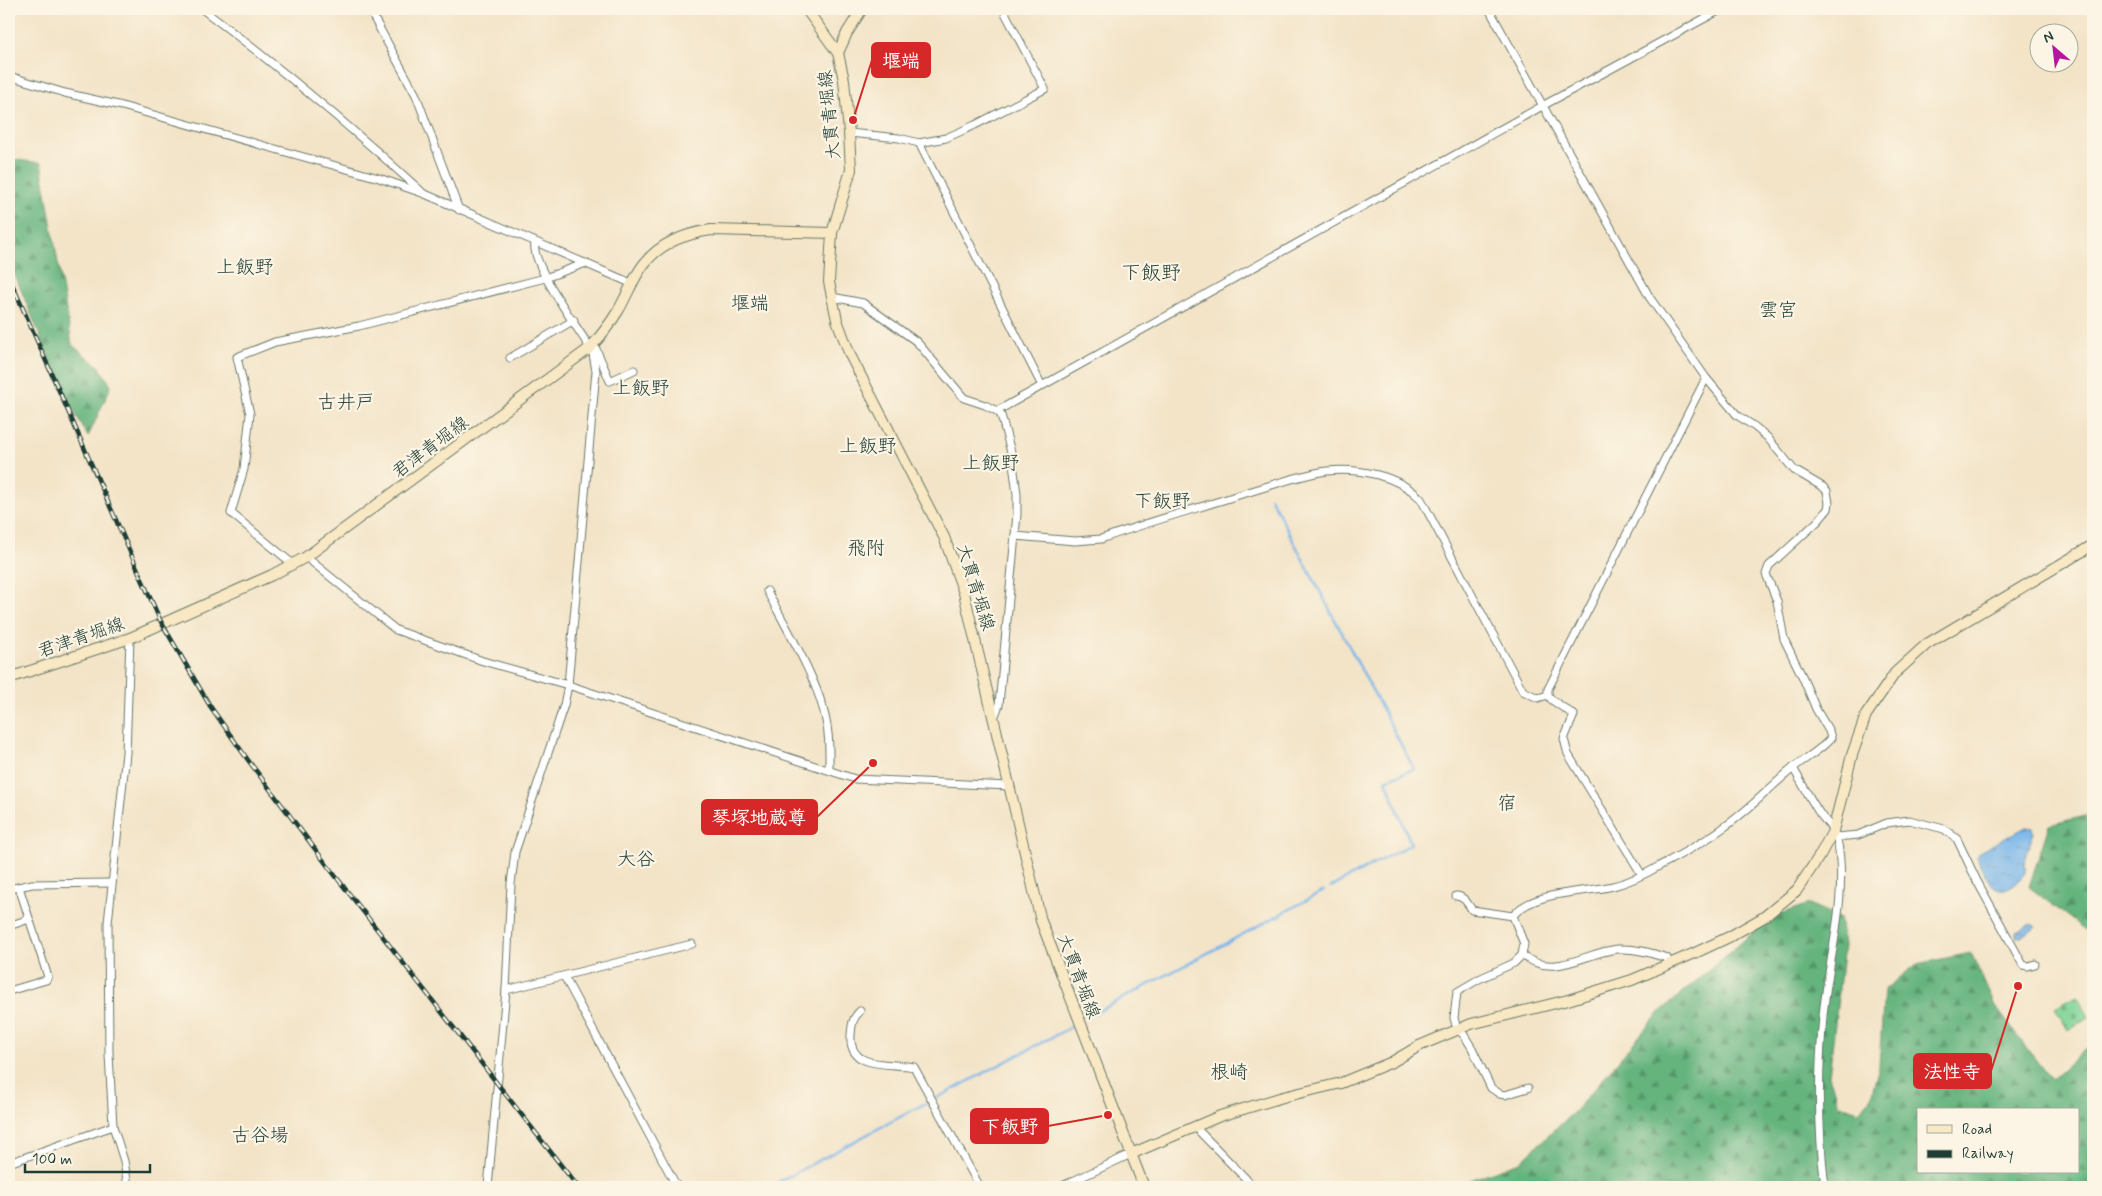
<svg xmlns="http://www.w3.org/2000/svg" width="2102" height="1196" font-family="Mynerve,'Klee One',sans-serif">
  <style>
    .forest { fill: url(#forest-firs); stroke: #427859; fill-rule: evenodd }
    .cemetery { fill: url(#cemetery-stones); stroke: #4e8864 }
    .water { fill: url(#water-ripples); stroke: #4b798f }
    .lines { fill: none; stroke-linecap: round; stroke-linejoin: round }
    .stream { stroke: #77b5ea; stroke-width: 2.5 }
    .street-casing { stroke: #697768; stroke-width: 9 }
    .secondary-casing { stroke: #697768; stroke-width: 12 }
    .street { stroke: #fff; stroke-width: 7 }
    .secondary { stroke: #f8e8c3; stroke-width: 10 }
    .rail-casing { stroke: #1f3d34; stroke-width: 4.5 }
    .rail { stroke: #fcf5e5; stroke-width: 2.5; stroke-dasharray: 8; stroke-linecap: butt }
    .labels { text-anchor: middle; stroke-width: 4.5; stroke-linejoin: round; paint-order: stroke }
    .street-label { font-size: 18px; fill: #1f3d34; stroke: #fcf5e5 }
    .neighbourhood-label { font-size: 19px; fill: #1f3d34; stroke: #fcf5e5 }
    .quarter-label { font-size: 20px; fill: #1f3d34; stroke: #fcf5e5 }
    .leader { fill: none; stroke: #d62828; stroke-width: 2 }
    .callout-dot { fill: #d62828; stroke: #fcf5e5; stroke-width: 2 }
    .callout { fill: #d62828; stroke: #d62828; stroke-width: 2 }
    .callout-label { font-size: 19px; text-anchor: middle; font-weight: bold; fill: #fff }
  </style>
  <defs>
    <pattern id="forest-firs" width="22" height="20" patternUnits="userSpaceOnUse" patternTransform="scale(1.25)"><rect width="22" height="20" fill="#65b47e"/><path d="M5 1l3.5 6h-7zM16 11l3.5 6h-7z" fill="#539468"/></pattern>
    <pattern id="cemetery-stones" width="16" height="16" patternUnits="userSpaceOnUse" patternTransform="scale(1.25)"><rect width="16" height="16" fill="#7cd295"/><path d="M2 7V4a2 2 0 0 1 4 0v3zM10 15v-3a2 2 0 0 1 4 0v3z" fill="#65ac7a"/></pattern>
    <pattern id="water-ripples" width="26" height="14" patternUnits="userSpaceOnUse" patternTransform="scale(1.25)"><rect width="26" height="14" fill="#77b5ea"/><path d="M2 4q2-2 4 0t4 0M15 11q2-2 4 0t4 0" fill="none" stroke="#6194be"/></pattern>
  </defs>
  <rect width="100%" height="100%" fill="#fcf5e5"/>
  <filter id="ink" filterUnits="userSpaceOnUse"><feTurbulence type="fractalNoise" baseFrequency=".02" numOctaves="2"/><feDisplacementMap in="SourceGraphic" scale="10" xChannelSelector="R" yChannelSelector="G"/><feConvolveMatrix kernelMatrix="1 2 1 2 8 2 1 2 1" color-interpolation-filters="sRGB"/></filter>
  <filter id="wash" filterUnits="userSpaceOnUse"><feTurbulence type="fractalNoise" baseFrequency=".0096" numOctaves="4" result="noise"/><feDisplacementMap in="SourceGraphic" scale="20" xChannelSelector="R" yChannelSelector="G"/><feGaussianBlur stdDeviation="1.12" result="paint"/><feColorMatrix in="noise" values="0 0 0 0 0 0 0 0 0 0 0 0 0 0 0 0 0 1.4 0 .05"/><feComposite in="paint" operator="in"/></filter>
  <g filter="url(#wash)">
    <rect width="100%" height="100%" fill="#f3e4c8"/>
    <g class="forest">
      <polygon points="9,159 41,163 72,345 99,366 111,386 88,437 60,384 9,261"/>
      <polygon points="2085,816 2093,817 2093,936 2029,887 2049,825"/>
      <path d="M1809 904 1840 918 1844 945 1829 1076 1839 1105 1859 1111 1871 1097 1879 1066 1884 990 1917 964 1971 953 1995 1006 2051 1080 2090 1045 2093 1027V1187H1457L1470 1180 1520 1162 1576 1110 1660 1012 1771 917ZM1918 1110H2078V1172H1918Z"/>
    </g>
    <polygon class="cemetery" points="2077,995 2089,1017 2068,1030 2055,1007"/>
    <g class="water">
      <path d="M2026 827 2032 828 2034 833 2026 853 2025 873C2000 904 1988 886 1977 857L1981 851Z"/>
      <polygon points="2032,924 2036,927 2034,929 2019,937 2016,937 2016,932"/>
    </g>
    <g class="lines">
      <g class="stream">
        <polyline points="1270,497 1414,769 1386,780 1411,844 1331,887"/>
        <polyline points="1086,1018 1324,891"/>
        <polyline points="937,1098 1071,1027"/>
        <polyline points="769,1187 928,1102"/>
      </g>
    </g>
  </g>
  <g filter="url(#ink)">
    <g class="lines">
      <g class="street-casing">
        <g id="street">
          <path d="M202 9C278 66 351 127 421 191"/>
          <polyline points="369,9 416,95 459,210"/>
          <path d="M1489 9 1650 298 1706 378 1737 415 1755 427 1767 437 1794 470 1823 487 1827 491 1829 503 1828 509 1818 521 1769 566 1766 574 1777 601 1784 639 1803 678 1816 709 1829 731 1831 738C1820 751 1805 758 1792 769 1769 788 1748 811 1723 828 1704 842 1682 854 1661 865 1646 874 1630 882 1613 886 1585 893 1531 891 1513 916L1524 944 1522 955 1514 963 1479 979 1457 992 1454 1018 1457 1029 1464 1035 1472 1048 1491 1088 1500 1094 1505 1095 1528 1088"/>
          <polyline points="9,76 65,93 122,106 379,178 425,194 633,284"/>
          <polyline points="849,133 899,138 919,143 946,138 975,125 1045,89 1003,9"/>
          <polyline points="919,143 1042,386"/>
          <polyline points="832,297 863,303 917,342 964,398 985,405 997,411 1001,415 1012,456 1017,494 1017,514 999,705 994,718"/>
          <polyline points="596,349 610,381 634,370"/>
          <polyline points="510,358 574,320"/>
          <polyline points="997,411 1544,105 1722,9"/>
          <path d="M1015 536 1075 541 1101 539C1148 522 1195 509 1242 494 1267 487 1302 474 1327 471 1359 468 1398 475 1421 499L1523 691 1538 698 1548 695"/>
          <polyline points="306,557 396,630 483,661 568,685 855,779 1009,786"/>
          <polyline points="294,565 231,513 244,469 250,414 237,357 275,342 359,326 545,278 586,263"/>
          <path d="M767 591C786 627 819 682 826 721 830 737 829 754 829 770"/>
          <path d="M1793 768C1802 783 1810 799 1820 814 1825 821 1835 830 1837 839 1849 895 1828 960 1823 1016 1818 1072 1818 1131 1825 1187"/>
          <polyline points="1837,837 1858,835 1887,823 1909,820 1944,829 1957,839 1977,881 2023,965 2028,966 2035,964"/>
          <polyline points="1642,875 1568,754 1564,739 1574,715 1552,700 1548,695 1548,689 1706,378"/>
          <polyline points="9,889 32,884 112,883"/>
          <path d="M1456 896C1464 896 1468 904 1472 910L1513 916"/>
          <polyline points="9,926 29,919"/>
          <path d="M1522 955C1554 980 1585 952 1618 949 1635 948 1651 953 1667 958L1668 966"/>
          <polyline points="564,976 677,1187"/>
          <polyline points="506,990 692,944"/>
          <polyline points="9,991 46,980 48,977 19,887"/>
          <path d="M860 1011C852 1019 852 1024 851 1035 848 1071 891 1062 914 1067L980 1187"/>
          <polyline points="1195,1127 1254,1187"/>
          <polyline points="9,1163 113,1126"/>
          <polyline points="128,1187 124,1161 113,1126 109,1054 108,923 126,753 130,638"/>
          <path d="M488 1187 506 990 511 884 515 852 564 705 568 685 596 371 593 354 590 348C578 328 530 263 535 243"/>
          <polyline points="1060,1187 1131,1154"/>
        </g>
      </g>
      <g class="secondary-casing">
        <g id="secondary">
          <polyline points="806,9 838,53 844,80 849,133 851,170 832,233 829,282 837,320 850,355 944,537 964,593 1041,921 1144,1187"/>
          <polyline points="838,53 847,33 862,9"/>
          <path d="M9 678 130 638 272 575 306 557 590 348C600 337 610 324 618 311 627 296 633 278 644 264 661 242 686 234 711 230L832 233"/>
          <polyline points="1131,1154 1220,1116 1283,1097 1341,1083 1392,1062 1419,1046 1471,1024 1568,1000 1632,980 1695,953 1729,937 1764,917 1797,890 1820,855 1833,831 1852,755 1866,715 1895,673 1927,644 2093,545"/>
        </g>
      </g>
      <use href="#street" class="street"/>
      <use href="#secondary" class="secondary"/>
      <g class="rail-casing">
        <polyline id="rail" points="9,277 160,620 210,706 248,760 330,869 578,1187"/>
      </g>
      <use href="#rail" class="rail"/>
    </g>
  </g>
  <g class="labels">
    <g class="street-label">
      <text transform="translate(829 115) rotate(-96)" y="6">大貫青堀線</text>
      <text transform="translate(430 447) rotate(-37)" y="6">君津青堀線</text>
      <text transform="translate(976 587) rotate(73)" y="6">大貫青堀線</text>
      <text transform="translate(81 637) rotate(-19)" y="6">君津青堀線</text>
      <text transform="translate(1079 976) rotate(69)" y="6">大貫青堀線</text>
    </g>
    <g class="neighbourhood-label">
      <text x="245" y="273">上飯野</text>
      <text x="750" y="309">堰端</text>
      <text x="1778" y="316">雲宮</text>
      <text x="641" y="394">上飯野</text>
      <text x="346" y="408">古井戸</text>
      <text x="868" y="452">上飯野</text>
      <text x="991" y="469">上飯野</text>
      <text x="1162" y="507">下飯野</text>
      <text x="866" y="554">飛附</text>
      <text x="1507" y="809">宿</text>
      <text x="636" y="865">大谷</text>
      <text x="1229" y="1078">根崎</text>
      <text x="260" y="1141">古谷場</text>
    </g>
    <g class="quarter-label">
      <text x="1151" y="279">下飯野</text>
    </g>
  </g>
  <path class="leader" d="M853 120L872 60M873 763L817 817M2018 986L1991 1071M1108 1115L1048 1126"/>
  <g class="callout-dot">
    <circle cx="853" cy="120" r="5"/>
    <circle cx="873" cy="763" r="5"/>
    <circle cx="2018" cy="986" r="5"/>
    <circle cx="1108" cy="1115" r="5"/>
  </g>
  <g class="callout">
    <rect x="872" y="43" width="58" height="34" rx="5"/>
    <rect x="702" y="800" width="115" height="34" rx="5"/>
    <rect x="1914" y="1054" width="77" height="34" rx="5"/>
    <rect x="971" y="1109" width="77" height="34" rx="5"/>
  </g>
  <g class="callout-label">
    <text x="901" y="67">堰端</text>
    <text x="759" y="824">琴塚地蔵尊</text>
    <text x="1952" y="1078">法性寺</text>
    <text x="1010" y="1133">下飯野</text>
  </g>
  <rect width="2102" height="1196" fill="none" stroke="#fcf5e5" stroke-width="30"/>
  <rect x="1917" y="1108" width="162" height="65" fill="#fcf5e5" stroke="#a4ab9e"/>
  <rect x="1927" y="1125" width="25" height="8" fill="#f8e8c3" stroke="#a4ab9e"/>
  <text x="1962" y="1134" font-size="15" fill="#1f3d34">Road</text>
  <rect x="1927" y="1150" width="25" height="8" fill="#1f3d34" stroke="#a4ab9e"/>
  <text x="1962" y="1158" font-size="15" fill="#1f3d34">Railway</text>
  <g transform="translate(2054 48) rotate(332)"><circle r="24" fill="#fcf5e5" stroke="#a4ab9e"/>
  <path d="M0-4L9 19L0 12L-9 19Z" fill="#b5179e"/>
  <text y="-8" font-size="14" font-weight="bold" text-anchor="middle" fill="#1f3d34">N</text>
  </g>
  <path d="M25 1164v8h125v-8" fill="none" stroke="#1f3d34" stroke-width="2.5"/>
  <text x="32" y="1164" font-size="15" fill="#1f3d34" stroke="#fcf5e5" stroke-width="4" paint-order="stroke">100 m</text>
</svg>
